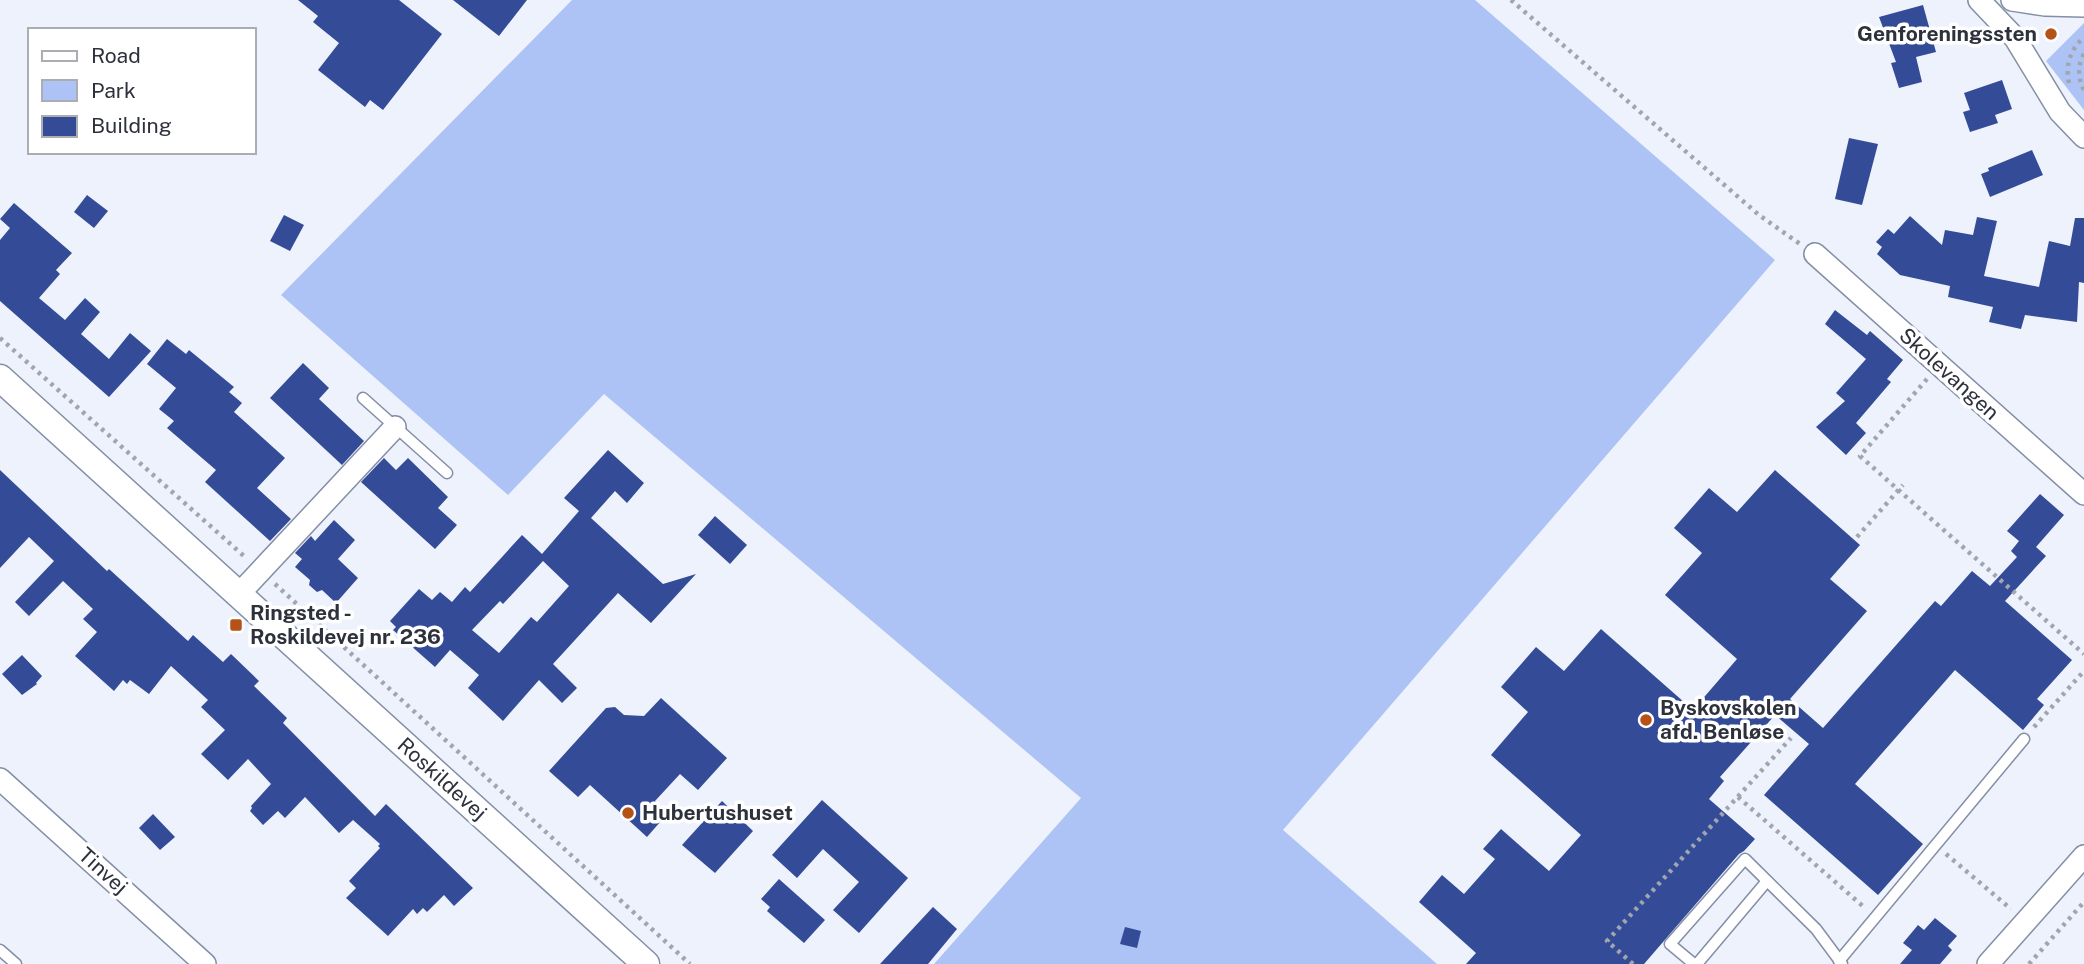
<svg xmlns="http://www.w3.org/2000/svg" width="2084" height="964" font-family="'Public Sans',sans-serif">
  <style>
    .green { fill: #aec3f5 }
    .building { fill: #344c97; fill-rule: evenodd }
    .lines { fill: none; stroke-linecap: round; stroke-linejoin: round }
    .service-casing { stroke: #848ea6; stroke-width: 13 }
    .minor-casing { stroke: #848ea6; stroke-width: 24 }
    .tertiary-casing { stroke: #848ea6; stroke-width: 29 }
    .path { stroke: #a1a5af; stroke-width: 4.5; stroke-dasharray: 3.5 5; stroke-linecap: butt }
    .service { stroke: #fff; stroke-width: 10 }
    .minor { stroke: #fff; stroke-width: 21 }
    .tertiary { stroke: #fff; stroke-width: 26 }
    .poi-dot { fill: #b45218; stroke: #fff; stroke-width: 2.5 }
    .labels { text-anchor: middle; stroke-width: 7; stroke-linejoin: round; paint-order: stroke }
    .poi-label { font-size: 21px; font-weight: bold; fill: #2d313b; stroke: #fff; text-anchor: start }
    .street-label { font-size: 21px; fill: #2d313b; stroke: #fff }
  </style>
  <rect width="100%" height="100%" fill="#edf2fc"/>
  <g class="green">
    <polygon points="572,0 1475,0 1775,260 1283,830 1437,964 934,964 1081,798 604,394 508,495 281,295"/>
    <polygon points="2084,23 2084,110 2046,61"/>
  </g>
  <g class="building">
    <polygon points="298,0 399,0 442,34 383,110 370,100 365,107 318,70 339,43 313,22 318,16"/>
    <polygon points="453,0 527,0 499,36"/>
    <polygon points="1923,5 1936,52 1916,57 1922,82 1899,88 1891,63 1896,62 1879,17"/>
    <polygon points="2002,80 2012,109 1995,115 1998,123 1970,132 1963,112 1970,110 1964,93"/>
    <polygon points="1849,138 1878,144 1862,205 1835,199"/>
    <polygon points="2032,150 2043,175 1990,197 1981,174 1989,171 1988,168"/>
    <polygon points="87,195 108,211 94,228 74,212"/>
    <polygon points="14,203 72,253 56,270 60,274 39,298 65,320 85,298 100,312 81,334 109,359 130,333 151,351 109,397 0,301 0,240 10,228 0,219"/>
    <polygon points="284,215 304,225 290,251 270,241"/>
    <polygon points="1910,216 1942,245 1945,230 1973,235 1977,217 1997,221 1984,276 2039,287 2049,241 2070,246 2075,218 2084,218 2084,283 2079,282 2077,322 2025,315 2021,329 1989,322 1993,307 1948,297 1950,286 1900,275 1877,254 1882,247 1876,242 1888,229 1894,234"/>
    <polygon points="1835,310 1867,335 1870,331 1903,360 1887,379 1891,382 1856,423 1866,433 1846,455 1816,427 1845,401 1836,393 1866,359 1825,324"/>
    <polygon points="167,339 186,354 189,350 234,387 229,392 242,403 234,412 285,458 257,488 291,519 270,541 205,482 216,470 167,428 174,421 159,409 176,388 147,364"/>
    <polygon points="303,363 329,388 319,399 364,441 342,465 270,398"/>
    <path d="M608 450 644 483 627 503 615 491 591 518 663 584 696 574 651 623 618 593 553 664 577 688 562 703 539 680 503 721 468 688 479 675 450 650 435 667 393 630 396 627 390 621 419 589 432 600 440 592 452 602 465 587 470 592 522 535 542 554 579 511 564 498ZM543 561 569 586 537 622 531 617 499 653 472 630 500 601 503 604Z"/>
    <polygon points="384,458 396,470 408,458 448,497 438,508 457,525 435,549 361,482"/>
    <polygon points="0,470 107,571 109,569 188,641 193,635 223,662 231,654 259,681 254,686 287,718 283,723 375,816 386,804 473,888 454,906 444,895 427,912 423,908 417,914 413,909 388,936 346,898 356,888 349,881 380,848 378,846 380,844 353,820 339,833 305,797 285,818 278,811 263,825 250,811 252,808 251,806 271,784 248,759 228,780 201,754 225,730 201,707 208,700 171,666 149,694 130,680 127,684 123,680 114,691 75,656 97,632 83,619 93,609 63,581 29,616 15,602 54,561 29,537 0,568"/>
    <polygon points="1775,470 1860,545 1830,579 1867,611 1790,699 1823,728 1935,601 1941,606 1972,571 1990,586 2017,557 2011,551 2019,541 2007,531 2040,494 2064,515 2036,547 2046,556 2005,601 2072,660 2037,699 2044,705 2023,730 1955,670 1855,784 1923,844 1878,895 1764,795 1809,744 1775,715 1720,777 1724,781 1709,799 1755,839 1744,851 1739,854 1644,964 1466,964 1476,953 1419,902 1442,875 1464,894 1495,859 1483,849 1501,829 1549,871 1581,835 1491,755 1528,712 1501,687 1536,647 1564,671 1601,629 1693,710 1737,659 1665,595 1702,553 1674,528 1709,488 1737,512"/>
    <polygon points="715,516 747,545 730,564 698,535"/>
    <polygon points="334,520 355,540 338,559 358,578 336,603 322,590 317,592 309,585 310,580 295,567 302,559 295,553 311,536 315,541"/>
    <polygon points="22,655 42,676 36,683 37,684 22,695 2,674"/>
    <polygon points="661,698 727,758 698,790 680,774 655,801 668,813 647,837 590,785 578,797 549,771 606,708 615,707 624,715 644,716"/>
    <polygon points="822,800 908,878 859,933 833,910 859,882 823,849 797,878 772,855"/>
    <polygon points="722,801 753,831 715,873 682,845"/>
    <polygon points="153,814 175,837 160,850 139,828"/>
    <polygon points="779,879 825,920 804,943 767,911 770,907 761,899"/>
    <polygon points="933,907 957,929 928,964 880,964"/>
    <polygon points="1935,918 1957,936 1948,946 1952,950 1940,964 1900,964 1912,950 1903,943 1918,925 1924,930"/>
    <polygon points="1125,927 1141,931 1137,948 1120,944"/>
  </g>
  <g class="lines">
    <g class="service-casing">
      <g id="service">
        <polyline points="363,398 447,473"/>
        <polyline points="0,950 16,964"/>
        <polyline points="1839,961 2024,739"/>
        <polyline points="1694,964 1670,944 1745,859 1816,929 1842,964"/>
        <polyline points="1697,964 1767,881"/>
      </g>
    </g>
    <g class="minor-casing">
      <g id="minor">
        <polyline points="1979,0 2015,38 2060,112 2084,137"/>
        <polyline points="2012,0 2045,5 2084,6"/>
        <polyline points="1815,254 2084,494"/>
        <polyline points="239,594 395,427"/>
        <polyline points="0,779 205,964"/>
        <polyline points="1988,964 2084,856"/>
      </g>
    </g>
    <g class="tertiary-casing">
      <polyline id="tertiary" points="0,378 646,964"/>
    </g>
    <g class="path">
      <polyline points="1511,0 1759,215 1800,244"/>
      <path d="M2084 54C2077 66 2078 78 2084 90"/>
      <path d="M2069 83C2065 65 2070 50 2084 37"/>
      <polyline points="0,338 245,557"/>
      <polyline points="1927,379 1860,456 2084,654"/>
      <polyline points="1857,537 1903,485"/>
      <polyline points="275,584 690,964"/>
      <polyline points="2034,727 2084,671"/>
      <polyline points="1738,797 1865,908"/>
      <polyline points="1946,854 2011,909"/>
      <polyline points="1633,964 1607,941 1791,738"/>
      <polyline points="2029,964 2084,902"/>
    </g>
    <use href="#service" class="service"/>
    <use href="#minor" class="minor"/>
    <use href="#tertiary" class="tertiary"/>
  </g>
  <g class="poi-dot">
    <circle cx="2051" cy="34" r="7"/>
    <rect x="229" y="618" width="14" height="14" rx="3.5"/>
    <circle cx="1646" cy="720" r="7"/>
    <circle cx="628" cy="813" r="7"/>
  </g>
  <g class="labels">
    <g class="poi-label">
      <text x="2037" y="41" text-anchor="end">Genforeningssten</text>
      <text x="250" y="620">Ringsted -<tspan x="250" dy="24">Roskildevej nr. 236</tspan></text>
      <text x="1660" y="715">Byskovskolen<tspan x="1660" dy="24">afd. Benløse</tspan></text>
      <text x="642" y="820">Hubertushuset</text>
    </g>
    <g class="street-label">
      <text transform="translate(1949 374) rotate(42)" y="7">Skolevangen</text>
      <text transform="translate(442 779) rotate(42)" y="7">Roskildevej</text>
      <text transform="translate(103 871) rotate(42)" y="7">Tinvej</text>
    </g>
  </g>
  <rect x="28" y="28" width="228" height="126" fill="#ffffff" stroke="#abadb1" stroke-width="2"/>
  <rect x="42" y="51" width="35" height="10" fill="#ffffff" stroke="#abadb1" stroke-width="2"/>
  <text x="91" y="63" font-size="21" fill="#2d313b">Road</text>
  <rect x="42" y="80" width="35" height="21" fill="#aec3f5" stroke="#abadb1" stroke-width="2"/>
  <text x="91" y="98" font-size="21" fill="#2d313b">Park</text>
  <rect x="42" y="116" width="35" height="21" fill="#344c97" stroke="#abadb1" stroke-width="2"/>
  <text x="91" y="133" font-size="21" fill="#2d313b">Building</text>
</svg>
